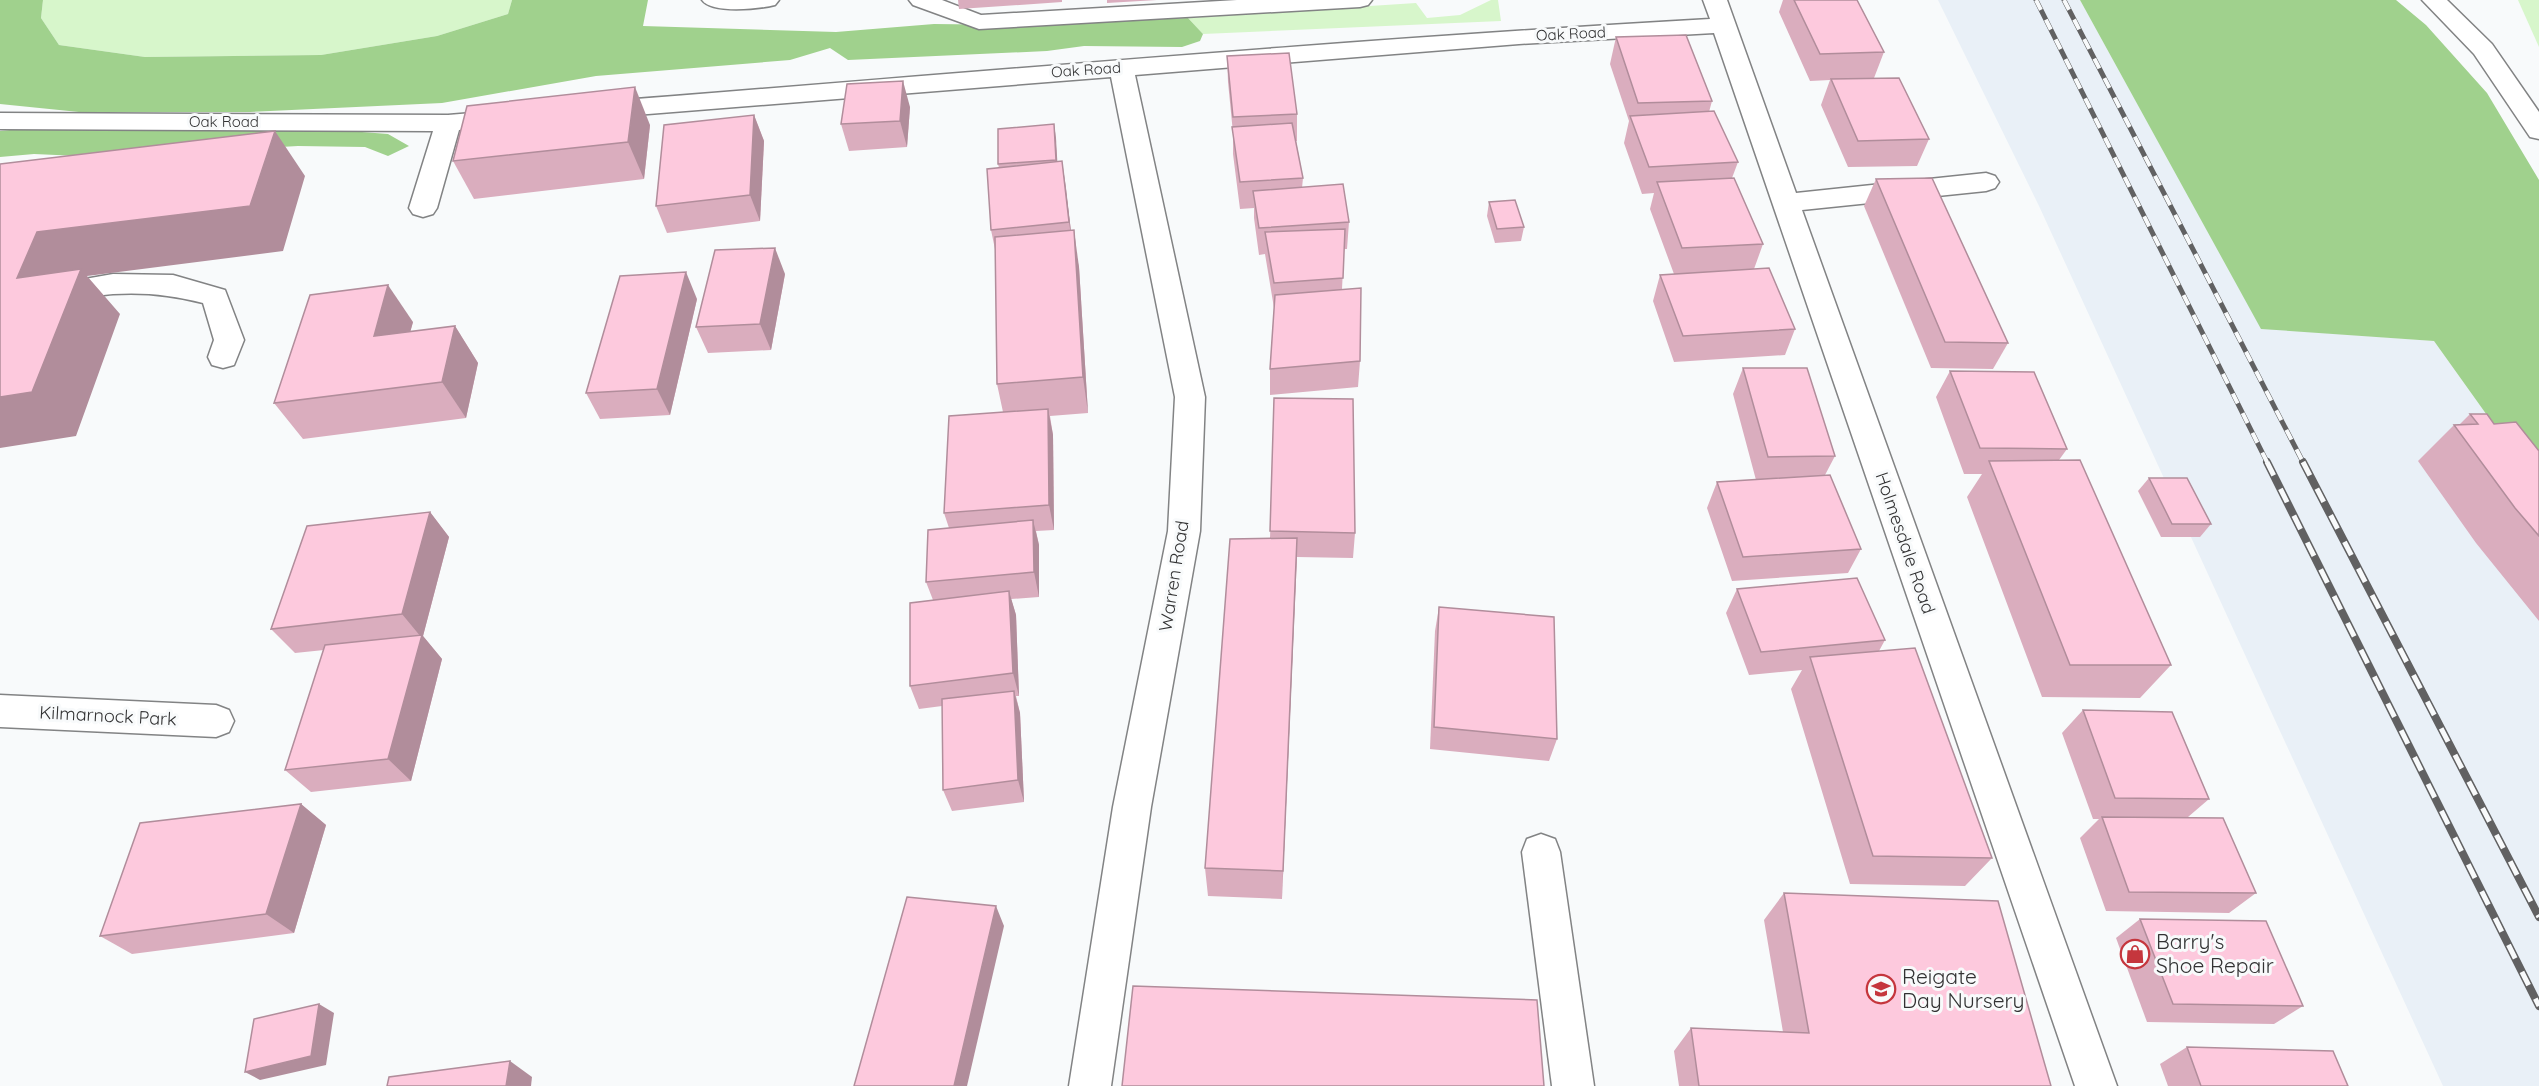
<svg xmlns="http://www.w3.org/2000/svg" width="2539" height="1086" font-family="Quicksand,sans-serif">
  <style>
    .built { fill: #e9f0f7 }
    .green { fill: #d7f6cb }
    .forest { fill: #a0d18d }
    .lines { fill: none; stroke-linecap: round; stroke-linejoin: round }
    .minor-casing { stroke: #828384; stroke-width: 3 }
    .minor { fill: #fff; fill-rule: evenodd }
    .rail-far1-casing { stroke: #616162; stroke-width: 5 }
    .rail-casing { stroke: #616162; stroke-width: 8 }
    .rail-far1 { stroke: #f8fafb; stroke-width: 4; stroke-dasharray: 11; stroke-linecap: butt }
    .rail { stroke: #f8fafb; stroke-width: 5; stroke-dasharray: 15; stroke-linecap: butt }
    .wall { fill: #daadbe }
    .shaded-wall { fill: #b18d9b }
    .building { fill: #fdc9dd; stroke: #b18d9b; stroke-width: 1.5 }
    .labels { text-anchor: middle; stroke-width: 6; stroke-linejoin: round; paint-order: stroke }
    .far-street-label { font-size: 15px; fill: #323233; stroke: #f8fafb }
    .street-label { font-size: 18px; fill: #323233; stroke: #f8fafb }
    .near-poi-label { font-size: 21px; fill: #323233; stroke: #f8fafb; text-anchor: start }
  </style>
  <rect width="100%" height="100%" fill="#f8fafb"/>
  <polygon class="built" points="1938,0 2080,0 2261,328 2434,341 2539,488 2539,1086 2443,1086 2039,206"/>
  <g class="green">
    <polygon points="43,0 512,0 508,14 437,36 321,55 145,57 59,45 41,18"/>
    <polygon points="1491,0 1498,0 1501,21 1203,34 1188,18 1416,3 1427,18 1460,15"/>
    <polygon points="2518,0 2539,0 2539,47"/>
  </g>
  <g class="forest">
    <polygon points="0,0 43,0 41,18 59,45 145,57 321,55 437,36 508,14 512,0 648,0 643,26 836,32 934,24 1026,25 1188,18 1203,34 1200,41 1182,47 1084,46 1047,51 848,60 830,48 790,60 596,76 442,103 250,112 79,112 0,104"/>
    <polygon points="2080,0 2396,0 2426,25 2487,93 2539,180 2539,488 2434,341 2261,329"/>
    <polygon points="19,129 336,130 388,134 409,146 388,156 365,147 298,146 101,157 34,154 0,157 0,131"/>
  </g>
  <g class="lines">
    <g class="minor-casing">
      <g id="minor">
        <path d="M702 0H779L775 5C759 9 712 14 702 0Z"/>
        <polygon points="909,0 942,0 981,15 1237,0 1372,0 1368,5 1360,7 979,29 913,5"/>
        <path d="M1703 0H1727L1796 193 1986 173 1995 176 1999 182 1995 188 1986 191 1802 210 2117 1086H2075L1714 33 1519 44 1135 75 1205 397 1200 531 1151 807 1111 1086H1069L1113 807 1168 531 1175 397 1111 77 598 118 589 116 585 110 589 104 598 102C969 73 1338 40 1710 19Z"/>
        <polygon points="2422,0 2447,0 2492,44 2539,112 2539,139 2530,137 2474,54"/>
        <polygon points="508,110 517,112 521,118 517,124 459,130 437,208 433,214 423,217 413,214 409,208 433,131 0,129 0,113 448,115"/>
        <path d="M113 274 173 275 225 290 244 340 234 365 223 368 212 365 208 357 214 340 203 303C173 295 144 292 113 294 96 295 79 302 62 297L58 290 62 283Z"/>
        <polygon points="0,695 216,705 229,710 234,721 229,732 216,737 0,727"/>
        <polygon points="1541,834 1555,839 1560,852 1594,1086 1552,1086 1522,852 1527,839"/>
      </g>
    </g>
    <use href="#minor" class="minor"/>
    <g class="rail-far1-casing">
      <g id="rail-far1">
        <polyline points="2036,0 2268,464"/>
        <polyline points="2064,0 2304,464"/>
      </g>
    </g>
    <g class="rail-casing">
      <g id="rail">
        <polyline points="2267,462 2539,1006"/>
        <polyline points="2303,462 2539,917"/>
      </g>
    </g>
    <use href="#rail-far1" class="rail-far1"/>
    <use href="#rail" class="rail"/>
  </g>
  <g class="wall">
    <polygon points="958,0 1062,0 1062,2 959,9"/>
    <polygon points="1107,0 1157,0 1107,3"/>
    <polygon points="1783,0 1857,0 1884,52 1874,78 1929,139 1917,166 1848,167 1821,105 1830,80 1810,81 1779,12"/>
    <polygon points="1616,37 1712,101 1709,112 1738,162 1732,178 1763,244 1754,269 1795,329 1785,355 1674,362 1653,301 1660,275 1674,274 1650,209 1654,193 1642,194 1624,143 1629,121 1610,64"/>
    <polygon points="1227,56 1297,114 1297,141 1296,141 1303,178 1302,188 1349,222 1347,249 1344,249 1342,289 1360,361 1358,387 1270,395 1270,369 1274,308 1265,254 1259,255 1254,218 1254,208 1240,209 1233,154 1233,133 1228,82"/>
    <polygon points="910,107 907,147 849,151 841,124"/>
    <polygon points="754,115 764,141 760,221 667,233 656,206"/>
    <polygon points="1054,124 1057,162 1062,161 1071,231 1079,267 1088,413 1050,416 1053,435 1054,530 1036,531 1039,545 1039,597 1011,599 1016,615 1019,696 1016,696 1020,713 1024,802 952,811 943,790 942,706 919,709 910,686 933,600 926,582 949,528 944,513 1003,412 997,384 996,254 991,230 999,168 998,164"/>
    <polygon points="650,125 644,179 474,199 453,161"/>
    <polygon points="1876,179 2008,343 1993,369 1931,368 1864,206"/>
    <polygon points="1489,202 1524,227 1521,241 1495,243 1487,216"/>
    <polygon points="785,274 771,350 708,353 696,327"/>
    <polygon points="697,299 670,415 600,419 586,393"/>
    <polygon points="413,322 410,332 455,326 478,363 466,418 303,439 274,403"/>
    <polygon points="1743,368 1835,456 1825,475 1861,549 1848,573 1732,581 1707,508 1717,482 1756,480 1733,394"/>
    <polygon points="1950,371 2067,449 2059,460 2171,665 2140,698 2042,697 1967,497 1982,474 1964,474 1936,397"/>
    <polygon points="1274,398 1355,533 1353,558 1297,557 1282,899 1208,896 1205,868 1270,539"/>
    <polygon points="2470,414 2494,424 2539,451 2539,621 2476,543 2418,461 2454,425 2459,425"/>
    <polygon points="2149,478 2211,524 2200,537 2161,537 2138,491"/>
    <polygon points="430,512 449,537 423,636 442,659 411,781 311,792 285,770 324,650 295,653 271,629"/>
    <polygon points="1737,589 1885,640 1879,651 1992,858 1965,886 1850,884 1791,689 1802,670 1749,675 1726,613"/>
    <polygon points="1439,607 1557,739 1549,761 1430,749 1435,631"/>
    <polygon points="2083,710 2209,799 2188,817 2256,893 2229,913 2106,911 2080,838 2099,819 2093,819 2062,733"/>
    <polygon points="301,804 326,825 294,933 132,954 100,936"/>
    <polygon points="1784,893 2051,1086 1679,1086 1674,1051 1691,1028 1783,1032 1764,920"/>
    <polygon points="2140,919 2303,1006 2274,1024 2147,1022 2116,938"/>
    <polygon points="2187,1047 2348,1086 2168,1086 2160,1064"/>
  </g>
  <g class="shaded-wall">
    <polygon points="903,81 910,107 907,147 900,121"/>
    <polygon points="635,87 650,125 644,179 628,142"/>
    <polygon points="754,115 764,141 760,221 750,195"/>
    <polygon points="1054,124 1056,138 1058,174 1056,160"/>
    <polygon points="275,131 305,176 283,251 87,276 120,314 76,436 0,448 0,397 17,278 37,232"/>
    <polygon points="1062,161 1066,188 1073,249 1069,222"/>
    <polygon points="1074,230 1079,267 1088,413 1083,377"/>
    <polygon points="775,248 785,274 771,350 760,324"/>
    <polygon points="686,272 697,299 670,415 657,389"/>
    <polygon points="388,285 413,322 399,373 374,336"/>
    <polygon points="455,326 478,363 466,418 442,382"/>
    <polygon points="1048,409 1053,435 1054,530 1049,505"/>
    <polygon points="430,512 449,537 423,636 442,659 411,781 388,759 421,637 402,614"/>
    <polygon points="1033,520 1039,545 1039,597 1034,572"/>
    <polygon points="1297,538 1296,573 1282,899 1283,871"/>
    <polygon points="1009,591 1016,615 1019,696 1013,673"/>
    <polygon points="1014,691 1020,713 1024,802 1018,780"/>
    <polygon points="301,804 326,825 294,933 266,914"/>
    <polygon points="996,906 1004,926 967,1086 954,1086"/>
    <polygon points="319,1004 334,1013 326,1065 260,1080 245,1072"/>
    <polygon points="510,1061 532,1077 531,1086 506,1086"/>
  </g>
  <g class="building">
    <polygon points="1794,0 1857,0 1884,52 1820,54"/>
    <polygon points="1686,35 1712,101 1638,103 1616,37"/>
    <polygon points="1289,53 1297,114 1233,117 1227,56"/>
    <polygon points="1899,78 1929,139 1858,141 1831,79"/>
    <polygon points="903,81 900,121 841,124 847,84"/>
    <polygon points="635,87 628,142 453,161 467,106"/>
    <polygon points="1714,111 1738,162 1649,167 1630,116"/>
    <polygon points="754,115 750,195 656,206 664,125"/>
    <polygon points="1292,123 1303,178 1240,182 1232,127"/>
    <polygon points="1054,124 1056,160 998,164 998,129"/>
    <polygon points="275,131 250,206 37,232 17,278 81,269 32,392 0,397 0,164"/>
    <polygon points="1062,161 1069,222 991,230 987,169"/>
    <polygon points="1734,178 1763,244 1682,248 1657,182"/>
    <polygon points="1932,178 2008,343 1945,342 1876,179"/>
    <polygon points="1343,184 1349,222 1259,228 1253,191"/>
    <polygon points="1515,200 1524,227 1497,229 1489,202"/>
    <polygon points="1345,229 1343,278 1274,283 1265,232"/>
    <polygon points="1074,230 1083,377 997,384 995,237"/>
    <polygon points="775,248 760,324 696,327 715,250"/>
    <polygon points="1769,268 1795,329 1683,336 1660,275"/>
    <polygon points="686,272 657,389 586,393 620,276"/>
    <polygon points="388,285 374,336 455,326 442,382 274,403 310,295"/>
    <polygon points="1361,288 1360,361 1270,369 1275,295"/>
    <polygon points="1743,368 1807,368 1835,456 1768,457"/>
    <polygon points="1950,371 2034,372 2067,449 1980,448"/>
    <polygon points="1274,398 1353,399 1355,533 1270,531"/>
    <polygon points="1048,409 1049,505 944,513 949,416"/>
    <polygon points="2470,414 2487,414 2494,424 2516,422 2539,451 2539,536 2515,508 2454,425 2478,424"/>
    <polygon points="2080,460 2171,665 2070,665 1989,461"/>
    <polygon points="1830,475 1861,549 1743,557 1717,482"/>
    <polygon points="2149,478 2187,478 2211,524 2172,524"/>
    <polygon points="430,512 402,614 271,629 307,526"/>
    <polygon points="1033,520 1034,572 926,582 928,530"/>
    <polygon points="1297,538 1283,871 1205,868 1230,539"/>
    <polygon points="1857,578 1885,640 1761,652 1737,589"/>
    <polygon points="1009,591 1013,673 910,686 910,603"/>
    <polygon points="1439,607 1554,617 1557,739 1434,727"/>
    <polygon points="422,635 388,759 285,770 325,645"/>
    <polygon points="1915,648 1992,858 1873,856 1810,657"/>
    <polygon points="1014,691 1018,780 943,790 942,699"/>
    <polygon points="2083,710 2172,712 2209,799 2115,798"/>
    <polygon points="301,804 266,914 100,936 140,823"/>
    <polygon points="2102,817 2223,818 2256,893 2129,892"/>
    <polygon points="1784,893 1998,901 2051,1086 1699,1086 1691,1028 1809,1033"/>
    <polygon points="907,897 996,906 954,1086 854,1086"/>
    <polygon points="2140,919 2266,921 2303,1006 2173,1004"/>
    <polygon points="1133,986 1537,1000 1544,1086 1122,1086"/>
    <polygon points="319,1004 311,1056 245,1072 254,1019"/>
    <polygon points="2187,1047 2333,1051 2348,1086 2201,1086"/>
    <polygon points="510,1061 506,1086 387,1086 389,1077"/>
  </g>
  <defs>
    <g id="shop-ring" transform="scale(1.5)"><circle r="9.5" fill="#f8fafb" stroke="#c5363d" stroke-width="1.5"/><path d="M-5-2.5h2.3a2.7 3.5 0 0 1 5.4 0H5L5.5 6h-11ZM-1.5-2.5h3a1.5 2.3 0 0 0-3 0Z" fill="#c5363d"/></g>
    <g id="school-ring" transform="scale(1.5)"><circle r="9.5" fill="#f8fafb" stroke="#c5363d" stroke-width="1.5"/><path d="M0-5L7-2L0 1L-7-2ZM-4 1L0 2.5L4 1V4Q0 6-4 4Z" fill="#c5363d"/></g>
  </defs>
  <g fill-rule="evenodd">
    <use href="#shop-ring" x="2135" y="954"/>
    <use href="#school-ring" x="1881" y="989"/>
  </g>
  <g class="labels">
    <g class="far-street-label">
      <text transform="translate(1571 34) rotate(-3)" y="5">Oak Road</text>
      <text transform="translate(1086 70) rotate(-4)" y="5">Oak Road</text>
      <text x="224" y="127">Oak Road</text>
    </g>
    <g class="street-label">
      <text transform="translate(1905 543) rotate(71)" y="6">Holmesdale Road</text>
      <text transform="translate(1174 576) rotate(-81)" y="6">Warren Road</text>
      <text transform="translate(108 716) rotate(3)" y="6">Kilmarnock Park</text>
    </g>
    <g class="near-poi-label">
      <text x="2156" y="949">Barry's<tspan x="2156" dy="24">Shoe Repair</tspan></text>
      <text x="1902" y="984">Reigate<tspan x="1902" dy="24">Day Nursery</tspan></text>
    </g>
  </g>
</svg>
